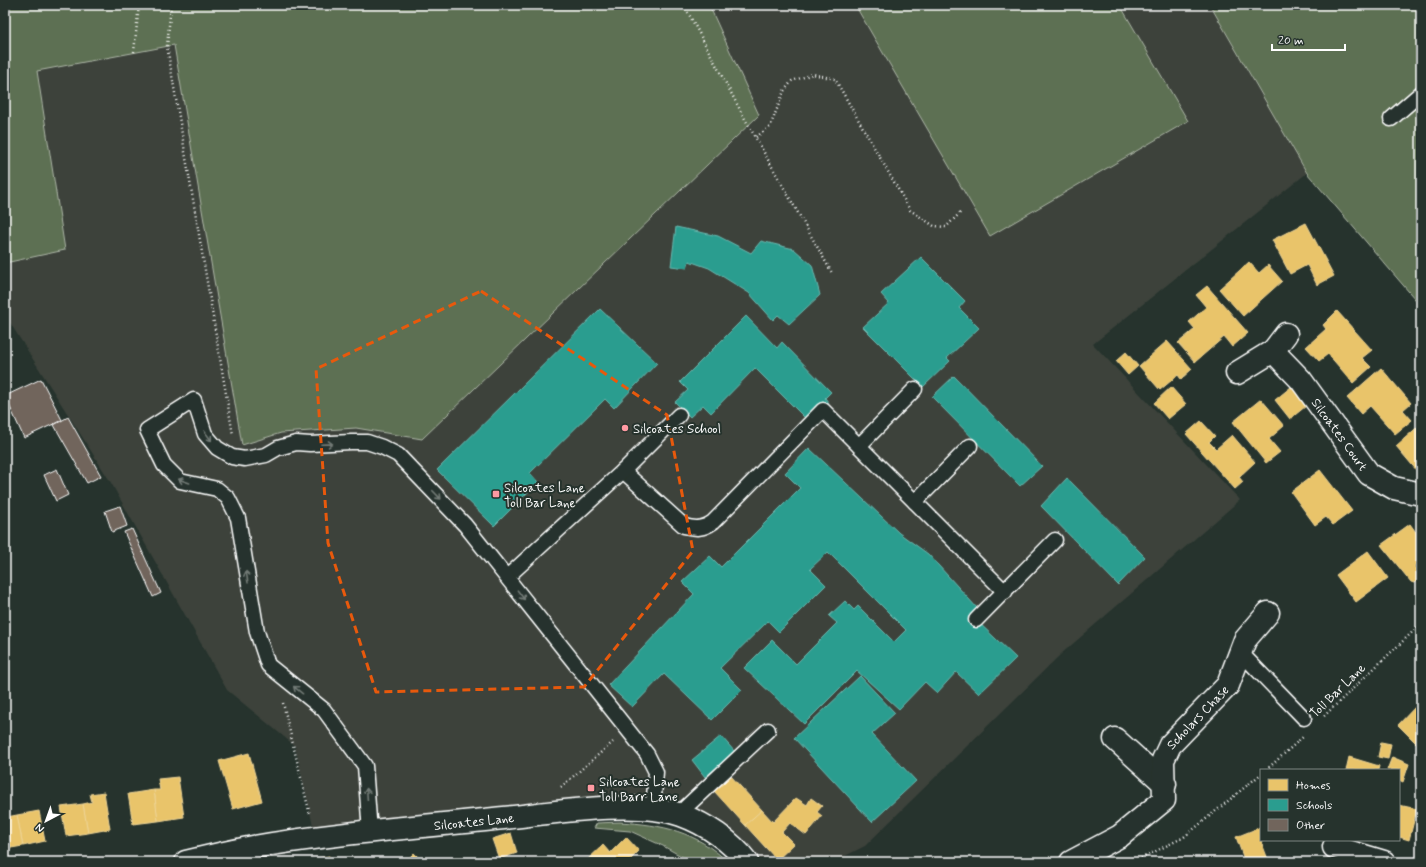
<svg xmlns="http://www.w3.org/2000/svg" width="1426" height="867" font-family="Mynerve,sans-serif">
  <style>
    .built { fill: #3c423b }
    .green { fill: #5d6f52; stroke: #aeb7a8 }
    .homes { fill: #e9c46a; stroke: #f0d697 }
    .schools { fill: #2a9d8f; stroke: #6abab1 }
    .building { fill: #71655c; stroke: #fff }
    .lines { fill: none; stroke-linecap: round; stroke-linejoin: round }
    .service-casing { stroke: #fff; stroke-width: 17 }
    .minor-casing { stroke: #fff; stroke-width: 25 }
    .tertiary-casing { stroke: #fff; stroke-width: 25 }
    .path { stroke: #fff; stroke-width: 2.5; stroke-dasharray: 1 3; stroke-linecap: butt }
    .service { stroke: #26332d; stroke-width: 14 }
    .minor { stroke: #26332d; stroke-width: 22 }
    .tertiary { stroke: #26332d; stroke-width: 22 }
    .oneway { stroke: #727a76 }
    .marked { fill: none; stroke: #e8590c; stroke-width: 3; stroke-dasharray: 8 5; stroke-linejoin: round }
    .poi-dot { fill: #ff9aa2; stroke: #26332d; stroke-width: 1.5 }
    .labels { text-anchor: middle; stroke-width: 4; stroke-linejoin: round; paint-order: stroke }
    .poi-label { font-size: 13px; fill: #fff; stroke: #26332d; text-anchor: start }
    .street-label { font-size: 13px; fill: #fff; stroke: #26332d }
  </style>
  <rect width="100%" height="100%" fill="#26332d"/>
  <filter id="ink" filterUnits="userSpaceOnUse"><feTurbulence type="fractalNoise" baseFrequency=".025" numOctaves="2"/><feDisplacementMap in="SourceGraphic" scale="8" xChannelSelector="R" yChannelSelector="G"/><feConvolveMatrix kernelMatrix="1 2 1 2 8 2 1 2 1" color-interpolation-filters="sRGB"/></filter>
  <g filter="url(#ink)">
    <polygon class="built" points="5,5 1210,5 1307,173 1093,344 1240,500 1061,654 865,846 833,862 747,862 653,809 316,839 295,746 227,690 110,481 5,315"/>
    <g class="green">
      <polygon points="5,5 709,5 759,115 422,439 356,428 281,433 242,445 174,45 37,71 65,250 5,263"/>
      <polygon points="855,5 1120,5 1188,121 990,236"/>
      <polygon points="1210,5 1421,5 1421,306 1307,173"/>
      <path d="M620 822C663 825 695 831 728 862H692L663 846 630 831 594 828 597 823Z"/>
    </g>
    <g class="homes">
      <polygon points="1306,223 1334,276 1317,285 1307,265 1290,274 1272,240"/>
      <polygon points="1249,262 1259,273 1268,265 1282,281 1243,316 1219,289"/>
      <polygon points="1207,286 1248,333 1232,347 1224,337 1195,362 1178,343 1195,329 1189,322 1206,307 1196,295"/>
      <polygon points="1337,311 1372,350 1362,358 1371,367 1353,383 1328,354 1319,361 1306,347 1326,329 1323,325"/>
      <polygon points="1167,341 1192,369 1181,379 1178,375 1160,390 1139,366"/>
      <polygon points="1126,352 1138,366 1128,375 1116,361"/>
      <polygon points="1381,368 1411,403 1403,410 1412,420 1395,434 1370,406 1361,414 1347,398"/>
      <polygon points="1171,387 1186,404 1168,419 1154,403"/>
      <polygon points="1291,387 1306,406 1290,419 1275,400"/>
      <polygon points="1261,399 1284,426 1269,439 1280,452 1266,463 1233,422"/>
      <polygon points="1201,421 1215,436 1209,442 1216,449 1232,435 1255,462 1239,477 1243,482 1235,489 1186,434"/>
      <polygon points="1421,424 1421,469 1418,472 1396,446"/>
      <polygon points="1320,470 1352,511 1333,525 1326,517 1315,525 1291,492"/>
      <polygon points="1410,524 1421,539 1421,561 1414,566 1421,574 1420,579 1415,583 1411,582 1381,545"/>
      <polygon points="1368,551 1388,578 1356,602 1336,575"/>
      <polygon points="1418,704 1421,706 1421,739 1416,743 1398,725"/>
      <polygon points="1381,742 1391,744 1388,759 1378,757"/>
      <polygon points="249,753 262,801 233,809 219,761"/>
      <polygon points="1349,757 1379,766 1378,770 1346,770"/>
      <polygon points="1392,757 1409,764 1403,782 1399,780 1399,770 1387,770"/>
      <polygon points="730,775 762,810 745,825 714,791"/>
      <polygon points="178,777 184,817 158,821 154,790 160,790 158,779"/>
      <polygon points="154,790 158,821 133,824 128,794"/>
      <polygon points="104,792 110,829 88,833 83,804 92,802 90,794"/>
      <polygon points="796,798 807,805 811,798 822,806 817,812 822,816 806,835 790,823 782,832 794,844 777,860 745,825 762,810 773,822"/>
      <polygon points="83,804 88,833 66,836 61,807"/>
      <polygon points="1399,805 1417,809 1409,840 1399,837"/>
      <polygon points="39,811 45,841 23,846 17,815"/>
      <polygon points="5,812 7,817 17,815 23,846 5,849"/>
      <polygon points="1261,827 1261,840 1263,840 1261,841 1269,862 1245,862 1236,837"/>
      <polygon points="511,833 517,853 499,859 492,839"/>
      <polygon points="626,837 639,851 628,862 585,862 603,845 610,853"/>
      <polygon points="414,853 423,862 405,862"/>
      <polygon points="329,856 331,862 306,862"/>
    </g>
    <g class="schools">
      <polygon points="676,227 718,236 751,253 761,241 794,249 812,265 820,295 789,324 778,315 773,320 749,293 709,268 689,261 687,268 671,266"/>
      <polygon points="921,257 965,301 959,308 979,328 947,358 950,361 923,387 863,327 889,303 881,294"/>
      <polygon points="600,309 657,363 614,408 605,399 530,473 538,482 494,526 437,470"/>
      <polygon points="746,316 777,348 782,342 831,392 825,398 829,403 817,416 806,419 755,368 711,413 703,405 690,417 675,402 688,390 680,382"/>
      <polygon points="954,376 1042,466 1020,486 932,397"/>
      <polygon points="809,448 899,533 928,554 978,609 976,620 1016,658 979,694 956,672 937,693 925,682 899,709 857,671 804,724 744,668 772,640 796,664 837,623 829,616 845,601 854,610 858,606 894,642 906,630 828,552 810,569 826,585 779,632 768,621 720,668 742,690 712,720 664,674 632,707 608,685 694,594 682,582 710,556 721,567 800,488 785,473"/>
      <polygon points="1067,478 1145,557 1118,585 1041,506"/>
      <polygon points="860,676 895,713 872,734 916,781 872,822 794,738"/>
      <polygon points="721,736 735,752 705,777 692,760"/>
    </g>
    <g class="building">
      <polygon points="41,379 62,420 24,438 5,396"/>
      <polygon points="68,417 101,476 87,483 54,425"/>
      <polygon points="57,469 68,495 56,501 44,475"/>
      <polygon points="120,506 127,526 112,532 105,511"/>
      <polygon points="132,529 161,593 153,597 124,532"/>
    </g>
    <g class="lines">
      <g class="service-casing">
        <g id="service">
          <polyline points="1391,119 1421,93"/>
          <polyline points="859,446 915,389"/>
          <path d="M623 471 684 526C696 529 703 529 713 522L823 410 1005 592"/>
          <polyline points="915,502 970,446"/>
          <polyline points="507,577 623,471 679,415"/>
          <polyline points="976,620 1055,540"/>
          <polyline points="1241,653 1304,718"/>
          <polyline points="681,815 686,807 768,730"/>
          <polyline points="370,832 365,766 324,710 268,665 257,632 238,518 228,498 217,489 180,481 164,465 147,430 194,400 205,434 217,448 232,457 245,459 266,455 278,448 296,443 310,444 351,442 367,442 382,447 398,455 465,525 647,754 656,772 653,809"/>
        </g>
      </g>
      <g class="minor-casing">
        <g id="minor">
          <path id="s1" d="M1273 351 1301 380 1369 474 1394 488 1421 494"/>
          <polyline points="1237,373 1273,351 1286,334"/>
          <polyline points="1115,739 1165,784"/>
          <polyline points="1334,847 1384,862"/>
          <path id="s2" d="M1071 862 1120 836 1164 800 1163 760 1170 745 1228 685 1245 640 1268 613"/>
        </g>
      </g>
      <g class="tertiary-casing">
        <g id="tertiary">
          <path id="s3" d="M186 862C206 857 227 852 248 848 332 833 419 827 504 818 552 813 636 799 681 815 706 824 731 841 747 862"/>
        </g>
      </g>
      <g class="path">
        <polyline points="171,5 167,46 233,435"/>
        <polyline points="684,5 745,119 832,273"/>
        <polyline points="134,52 139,5"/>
        <polyline points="756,137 770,127 784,91 792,81 813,74 835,79 910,210 934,226 946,227 961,212"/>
        <polyline points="283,703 310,815"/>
        <polyline points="1324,716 1421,624"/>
        <polyline points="1266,770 1303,737"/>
        <polyline points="561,787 613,742"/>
        <polyline points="1134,862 1184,837 1261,774"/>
      </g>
      <use href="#service" class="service"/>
      <use href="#minor" class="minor"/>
      <use href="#tertiary" class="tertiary"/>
    </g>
    <defs><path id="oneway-shaft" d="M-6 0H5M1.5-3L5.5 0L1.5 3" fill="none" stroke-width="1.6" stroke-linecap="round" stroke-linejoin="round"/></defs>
    <g class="oneway">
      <use href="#oneway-shaft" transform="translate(208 436) rotate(54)"/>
      <use href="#oneway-shaft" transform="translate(327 444) rotate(-2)"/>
      <use href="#oneway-shaft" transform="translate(184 481) rotate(-161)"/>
      <use href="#oneway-shaft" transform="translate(437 495) rotate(46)"/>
      <use href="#oneway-shaft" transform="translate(247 577) rotate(-100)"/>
      <use href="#oneway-shaft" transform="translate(521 595) rotate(53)"/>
      <use href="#oneway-shaft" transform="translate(298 690) rotate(-141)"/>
      <use href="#oneway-shaft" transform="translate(367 794) rotate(-94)"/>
    </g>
  </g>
  <path class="marked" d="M481 291 667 415 693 551 584 687 376 692 328 543 316 369Z"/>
  <g class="poi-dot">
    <circle cx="625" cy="428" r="4"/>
    <rect x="492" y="490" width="8" height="8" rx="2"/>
    <rect x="587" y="784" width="8" height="8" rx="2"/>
  </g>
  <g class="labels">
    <g class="poi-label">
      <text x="633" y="433">Silcoates School</text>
      <text x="504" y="492">Silcoates Lane<tspan x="504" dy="15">Toll Bar Lane</tspan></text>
      <text x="599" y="786">Silcoates Lane<tspan x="599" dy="15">Toll Barr Lane</tspan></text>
    </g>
    <g class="street-label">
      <text dy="5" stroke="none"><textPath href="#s1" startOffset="107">Silcoates Court</textPath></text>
      <text transform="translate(1337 690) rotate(-44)" y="5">Toll Bar Lane</text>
      <text dy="5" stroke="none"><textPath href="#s2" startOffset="208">Scholars Chase</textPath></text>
      <text dy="5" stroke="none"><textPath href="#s3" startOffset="291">Silcoates Lane</textPath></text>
    </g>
  </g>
  <rect width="1426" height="867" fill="none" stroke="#26332d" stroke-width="20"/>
  <rect x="10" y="10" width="1406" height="847" fill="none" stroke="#fff" stroke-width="1.5" filter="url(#ink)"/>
  <rect x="1260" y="769" width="140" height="72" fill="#26332d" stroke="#7d8581"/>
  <rect x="1268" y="779" width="20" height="12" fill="#e9c46a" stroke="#7d8581"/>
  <text x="1296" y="789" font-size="12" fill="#ffffff">Homes</text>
  <rect x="1268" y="799" width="20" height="12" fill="#2a9d8f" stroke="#7d8581"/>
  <text x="1296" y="809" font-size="12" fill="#ffffff">Schools</text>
  <rect x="1268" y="819" width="20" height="12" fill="#71655c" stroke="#7d8581"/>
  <text x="1296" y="829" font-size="12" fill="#ffffff">Other</text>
  <g transform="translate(46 821) rotate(221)" stroke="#26332d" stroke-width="3" paint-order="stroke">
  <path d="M0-3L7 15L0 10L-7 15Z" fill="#ffffff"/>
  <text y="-6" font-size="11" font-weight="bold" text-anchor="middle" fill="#ffffff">N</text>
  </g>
  <path d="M1272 44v6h73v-6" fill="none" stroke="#ffffff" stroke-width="2"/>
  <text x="1278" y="44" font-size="12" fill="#ffffff" stroke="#26332d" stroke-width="3" paint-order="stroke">20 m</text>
</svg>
